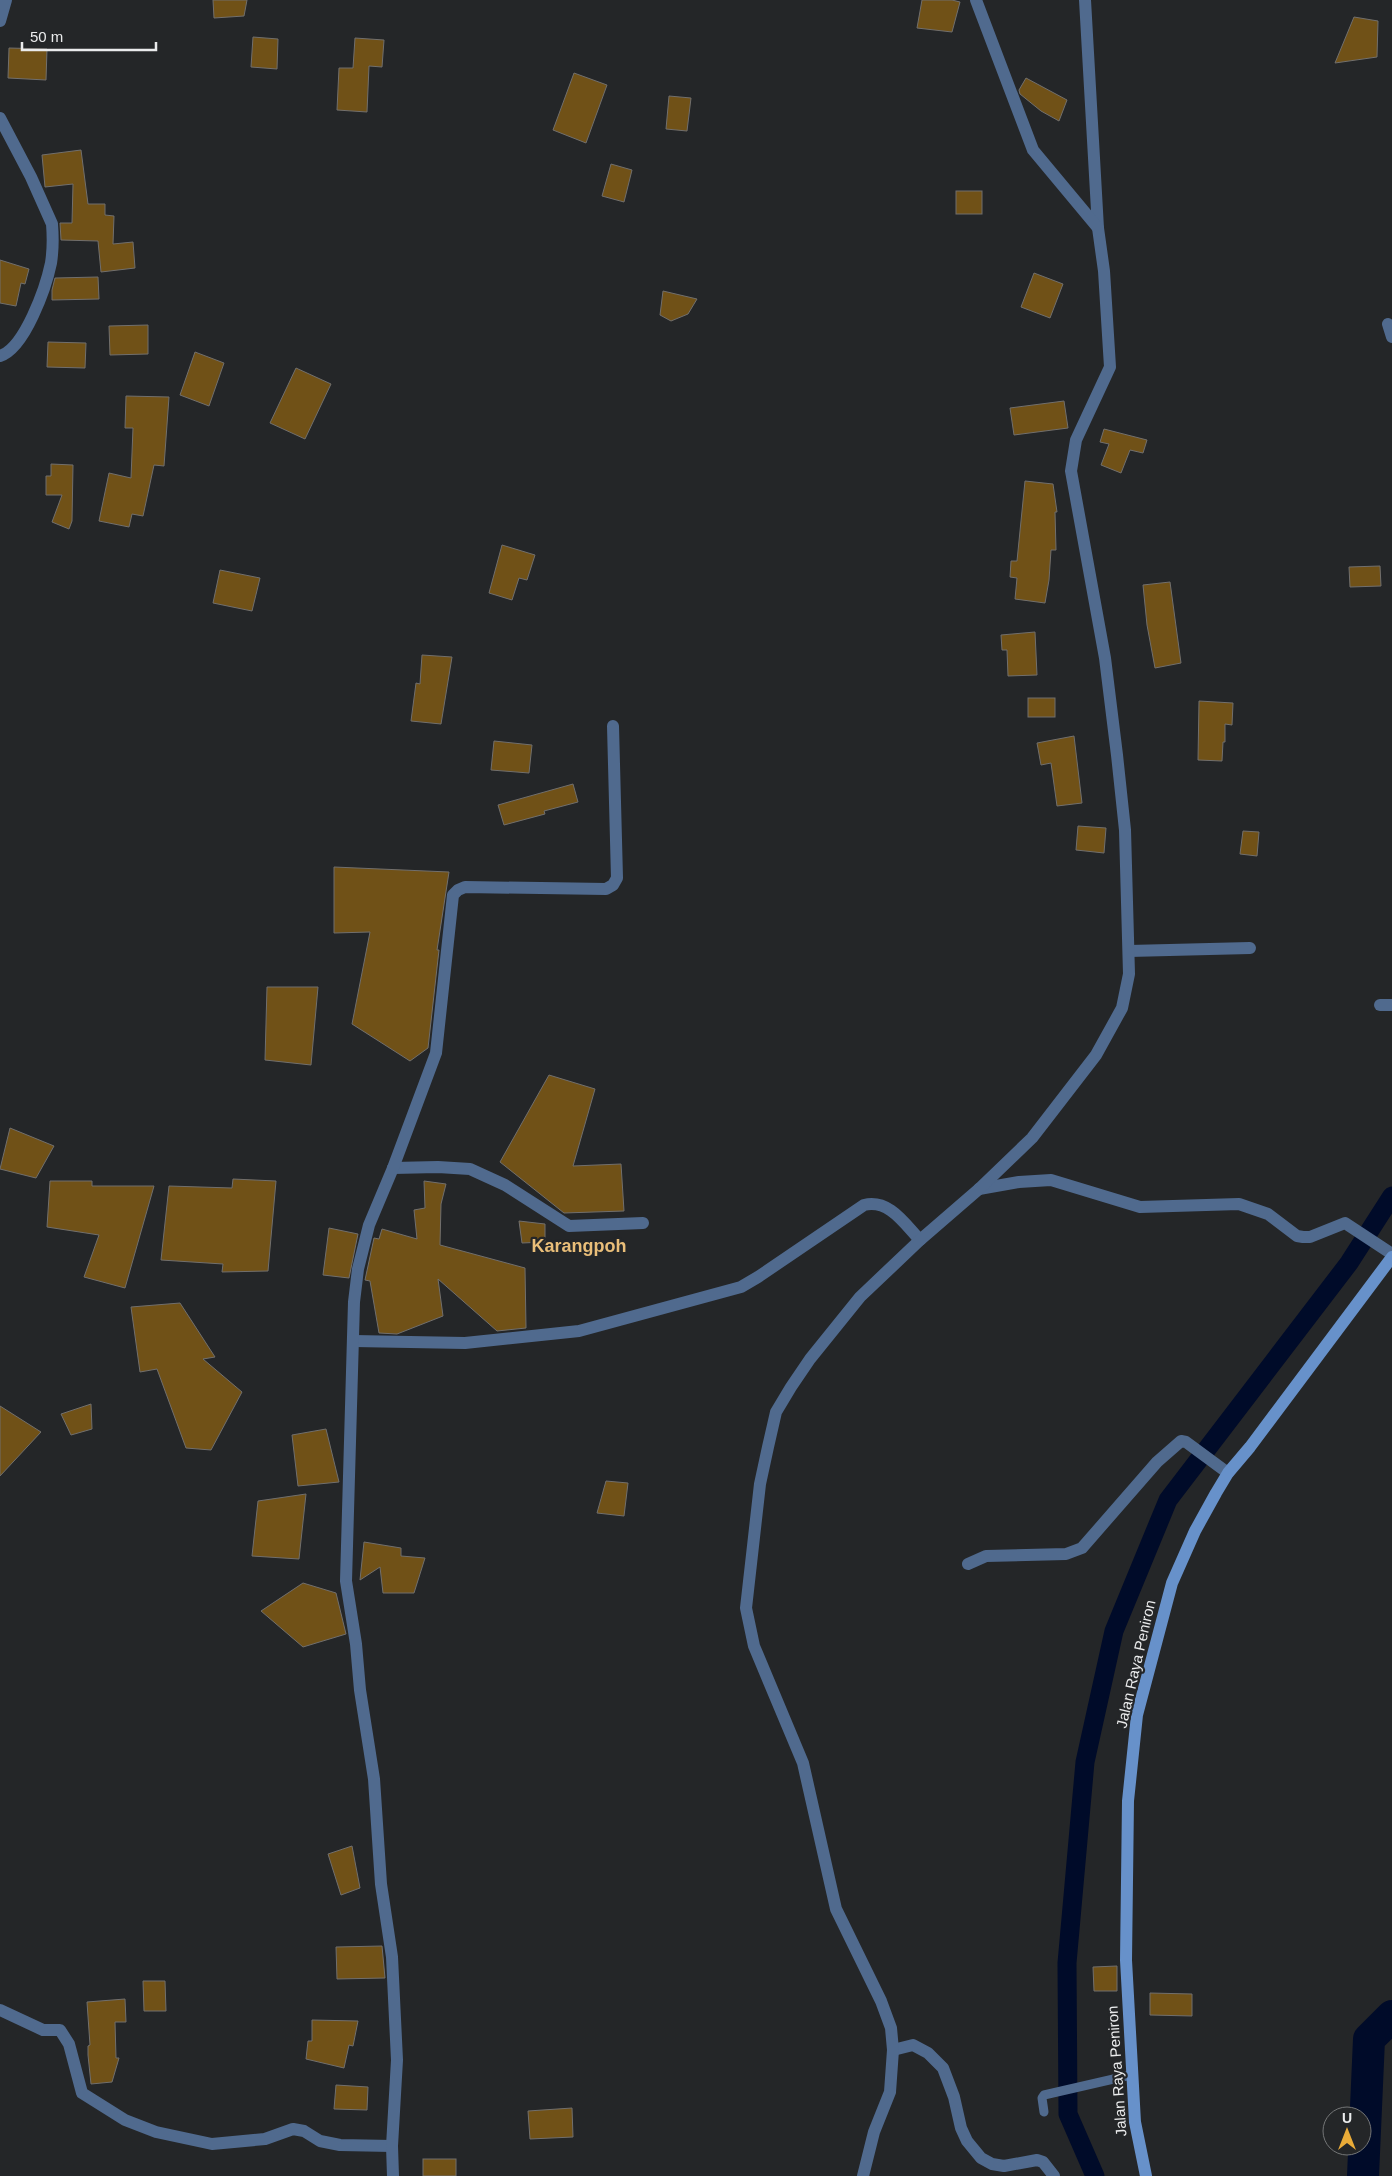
<svg xmlns="http://www.w3.org/2000/svg" width="1392" height="2176" font-family="Helvetica,sans-serif">
  <style>
    .lines { fill: none; stroke-linecap: round; stroke-linejoin: round }
    .canal { stroke: #000b29; stroke-width: 19 }
    .river { stroke: #000b29; stroke-width: 32 }
    .building { fill: #705117; stroke: #716f6d }
    .service { stroke: #506a8e; stroke-width: 9 }
    .minor { stroke: #506a8e; stroke-width: 12 }
    .secondary { stroke: #6791ca; stroke-width: 12 }
    .labels { text-anchor: middle; stroke-width: 4.5; stroke-linejoin: round; paint-order: stroke }
    .street-label { font-size: 15px; fill: #eaebec; stroke: #242628 }
    .quarter-label { font-size: 18px; font-weight: bold; fill: #e9be79; stroke: #242628 }
  </style>
  <rect width="100%" height="100%" fill="#242628"/>
  <g class="lines">
    <polyline class="canal" points="1095,2176 1068,2114 1067,1963 1085,1762 1114,1631 1168,1500 1349,1263 1392,1196"/>
    <polyline class="river" points="1363,2176 1369,2039 1392,2016"/>
  </g>
  <g class="building">
    <polygon points="213,0 247,0 244,16 214,18"/>
    <polygon points="922,0 952,0 960,2 952,32 917,28"/>
    <polygon points="1354,17 1378,21 1377,57 1335,63"/>
    <polygon points="253,37 278,39 277,69 251,67"/>
    <polygon points="355,38 384,40 382,67 369,66 367,112 337,110 339,68 353,68"/>
    <polygon points="9,48 47,49 46,80 8,78"/>
    <polygon points="574,73 607,85 586,143 553,130"/>
    <polygon points="1026,78 1067,100 1059,121 1041,111 1020,94 1019,90"/>
    <polygon points="669,96 691,98 687,131 666,129"/>
    <polygon points="81,150 88,204 105,204 105,215 114,216 113,244 133,242 135,268 101,272 98,241 61,240 60,223 72,223 73,184 45,187 42,155"/>
    <polygon points="611,164 632,170 624,202 602,196"/>
    <rect x="956" y="191" width="26" height="23"/>
    <polygon points="0,260 29,269 25,284 21,283 16,306 0,303"/>
    <polygon points="1034,273 1063,284 1050,318 1021,307"/>
    <polygon points="98,277 99,299 52,300 52,290 55,278"/>
    <polygon points="663,291 697,299 688,314 671,321 660,315"/>
    <polygon points="148,325 148,354 110,355 109,326"/>
    <polygon points="48,342 86,343 85,368 47,367"/>
    <polygon points="195,352 224,363 209,406 180,395"/>
    <polygon points="296,368 331,384 305,439 270,423"/>
    <polygon points="126,396 169,397 164,466 154,465 143,516 132,514 129,527 99,521 109,473 131,478 133,428 125,428"/>
    <polygon points="1064,401 1068,428 1014,435 1010,408"/>
    <polygon points="1104,429 1147,440 1143,453 1130,450 1121,473 1101,465 1109,444 1100,442"/>
    <polygon points="51,464 73,465 72,521 69,529 52,522 62,495 46,495 46,476 51,476"/>
    <polygon points="1025,481 1053,484 1057,512 1055,512 1056,550 1051,550 1049,580 1045,603 1015,599 1017,578 1010,577 1011,561 1017,561"/>
    <polygon points="502,545 535,555 527,580 519,578 512,600 489,593"/>
    <polygon points="1380,566 1381,586 1350,587 1349,567"/>
    <polygon points="220,570 260,578 252,611 213,603"/>
    <polygon points="1170,582 1181,663 1155,668 1147,625 1143,585"/>
    <polygon points="1035,632 1037,675 1008,676 1007,650 1002,650 1001,635"/>
    <polygon points="422,655 452,657 441,724 411,721 416,683 420,684"/>
    <rect x="1028" y="698" width="27" height="19"/>
    <polygon points="1199,701 1233,703 1232,725 1225,724 1225,742 1223,742 1222,761 1198,760"/>
    <polygon points="1074,736 1082,803 1057,806 1051,763 1041,765 1037,743"/>
    <polygon points="494,741 532,745 529,773 491,770"/>
    <polygon points="573,784 578,802 544,811 545,814 504,825 498,805"/>
    <polygon points="1078,826 1106,828 1104,853 1076,850"/>
    <polygon points="1243,831 1259,832 1257,856 1240,854"/>
    <polygon points="334,867 449,872 437,950 439,950 428,1048 410,1061 352,1024 370,932 334,933"/>
    <polygon points="267,987 318,987 311,1065 265,1060"/>
    <polygon points="549,1075 595,1089 573,1166 621,1164 624,1211 564,1213 500,1162"/>
    <polygon points="10,1128 54,1146 36,1178 0,1169"/>
    <polygon points="233,1179 276,1181 268,1271 222,1272 223,1264 161,1260 169,1186 232,1188"/>
    <polygon points="50,1181 92,1181 92,1186 154,1186 125,1288 84,1277 99,1235 47,1227"/>
    <polygon points="424,1181 446,1184 441,1204 440,1245 525,1268 526,1328 497,1331 438,1279 443,1316 397,1334 379,1333 370,1281 365,1280 374,1238 379,1239 382,1229 417,1239 414,1210 425,1208"/>
    <polygon points="519,1221 545,1224 545,1242 522,1243"/>
    <polygon points="329,1228 358,1234 349,1278 323,1275"/>
    <polygon points="180,1303 215,1357 203,1359 242,1392 211,1450 186,1448 157,1369 140,1372 131,1307"/>
    <polygon points="91,1404 92,1429 71,1435 61,1414"/>
    <polygon points="0,1406 41,1432 0,1476"/>
    <polygon points="326,1429 339,1482 298,1486 292,1435"/>
    <polygon points="606,1481 628,1483 624,1516 597,1513"/>
    <polygon points="306,1494 299,1559 252,1556 258,1501"/>
    <polygon points="364,1542 401,1548 401,1556 425,1558 414,1593 383,1593 380,1567 360,1580"/>
    <polygon points="303,1583 336,1593 346,1634 303,1647 261,1611"/>
    <polygon points="352,1846 360,1888 341,1895 328,1854"/>
    <polygon points="382,1946 385,1978 337,1979 336,1947"/>
    <polygon points="1117,1966 1117,1991 1094,1991 1093,1967"/>
    <polygon points="143,1981 165,1981 166,2011 144,2011"/>
    <polygon points="1150,1993 1192,1994 1192,2016 1150,2015"/>
    <polygon points="125,1999 126,2022 115,2022 116,2058 119,2058 112,2082 91,2084 88,2055 88,2046 90,2045 87,2002"/>
    <polygon points="312,2020 358,2021 353,2046 349,2045 344,2068 306,2059 308,2041 312,2041"/>
    <polygon points="336,2085 368,2087 367,2110 334,2109"/>
    <polygon points="572,2108 573,2137 530,2139 528,2111"/>
    <rect x="423" y="2159" width="33" height="17"/>
  </g>
  <g class="lines">
    <polyline class="service" points="1044,2112 1042,2098 1044,2095 1131,2075"/>
    <g class="minor">
      <polyline points="1085,0 1098,228"/>
      <polyline points="0,21 6,0"/>
      <path d="M0 118 31 177 52 224C53 236 53 250 51 263 46 287 25 348 0 356"/>
      <polyline points="1388,324 1392,337"/>
      <polyline points="1129,951 1250,948"/>
      <polyline points="1380,1005 1392,1005"/>
      <polyline points="393,1168 438,1167 470,1169 505,1185 569,1226 643,1223"/>
      <polyline points="979,1189 1019,1182 1051,1180 1140,1207 1239,1204 1268,1214 1297,1236 1303,1237 1310,1237 1345,1223 1392,1254"/>
      <path d="M354 1341 465 1343 579 1331 741 1287 758 1277 864 1205C889 1199 904 1223 920 1240"/>
      <polyline points="968,1564 986,1556 1066,1554 1082,1548 1157,1462 1181,1441 1186,1442 1228,1473"/>
      <polyline points="0,2010 43,2030 60,2030 69,2044 82,2093 125,2120 156,2132 212,2144 265,2139 293,2129 304,2131 320,2141 340,2145 392,2146"/>
      <polyline points="893,2050 913,2045 928,2053 943,2068 954,2097 961,2128 967,2141 981,2158 992,2164 1004,2166 1037,2160 1043,2162 1054,2176"/>
      <polyline points="393,2176 392,2146 397,2060 392,1957 381,1884 374,1779 360,1690 356,1644 346,1581 354,1302 358,1269 369,1225 393,1168 436,1053 453,895 458,890 465,887 606,889 613,885 617,878 613,726"/>
      <polyline points="863,2176 874,2132 890,2092 893,2050 891,2028 881,2001 836,1909 803,1763 754,1646 746,1608 760,1484 768,1447 776,1412 791,1387 810,1359 860,1297 920,1240 979,1189 1032,1138 1096,1055 1122,1008 1129,974 1125,830 1117,755 1105,658 1071,471 1076,440 1110,367 1104,271 1098,228 1033,150 976,0"/>
    </g>
    <polyline class="secondary" points="1146,2176 1135,2122 1126,1960 1128,1801 1137,1715 1172,1583 1195,1531 1216,1493 1228,1473 1250,1447 1392,1257"/>
  </g>
  <g class="labels">
    <g class="street-label">
      <text transform="translate(1136 1664) rotate(-77)" y="5">Jalan Raya Peniron</text>
      <text transform="translate(1117 2071) rotate(-94)" y="5">Jalan Raya Peniron</text>
    </g>
    <g class="quarter-label">
      <text x="579" y="1252">Karangpoh</text>
    </g>
  </g>
  <g transform="translate(1347 2131)"><circle r="24" fill="#242628" stroke="#737576"/>
  <path d="M0-4L9 19L0 12L-9 19Z" fill="#e9ab38"/>
  <text y="-8" font-size="14" font-weight="bold" text-anchor="middle" fill="#eaebec">U</text>
  </g>
  <path d="M22 42v8h134v-8" fill="none" stroke="#eaebec" stroke-width="2.5"/>
  <text x="30" y="42" font-size="15" fill="#eaebec" stroke="#242628" stroke-width="4" paint-order="stroke">50 m</text>
</svg>
